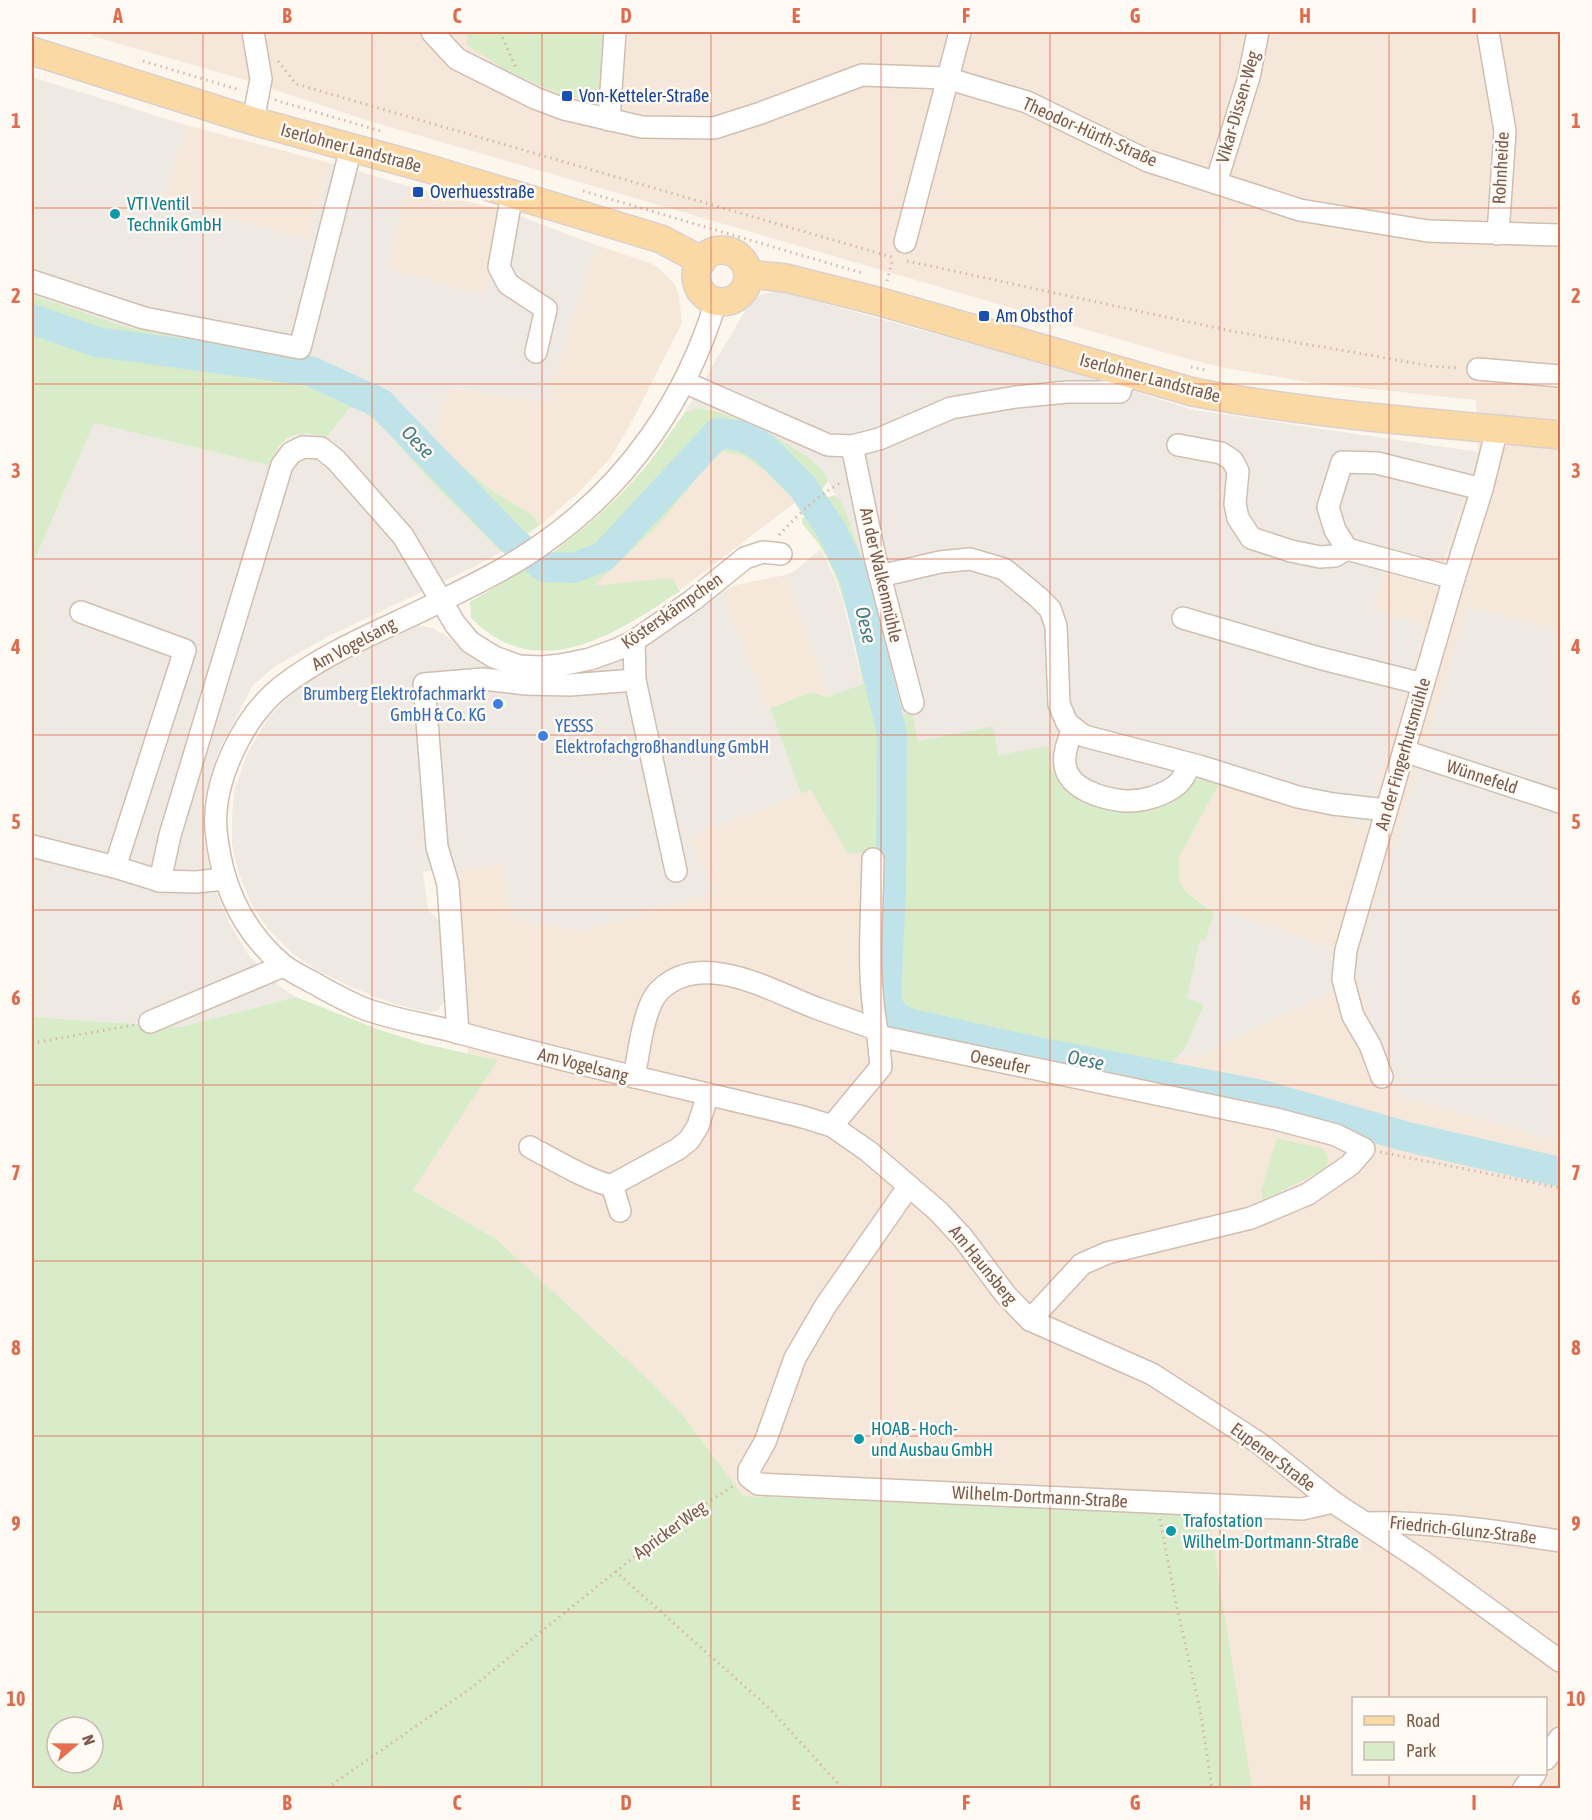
<svg xmlns="http://www.w3.org/2000/svg" width="1592" height="1820" font-family="'Asap Condensed',sans-serif">
  <style>
    .residential { fill: #f5e8da; fill-rule: evenodd }
    .industrial { fill: #efe9e4 }
    .green { fill: #d8ecc9; fill-rule: evenodd }
    .lines { fill: none; stroke-linecap: round; stroke-linejoin: round }
    .river { stroke: #bfe3e8; stroke-width: 30 }
    .minor-casing { stroke: #d1beb0; stroke-width: 24 }
    .major-casing { stroke: #dad1cd; stroke-width: 30 }
    .path { stroke: #d9b8a5; stroke-width: 3; stroke-dasharray: 1.5 4.5; stroke-linecap: butt }
    .minor { stroke: #fff; stroke-width: 21 }
    .major { stroke: #fbd9a5; stroke-width: 27 }
    .grid { fill: none; stroke: #dc6d51; stroke-width: 1.5; stroke-opacity: 0.55 }
    .transit-dot { fill: #1a4fb4; stroke: #fffaf3; stroke-width: 2 }
    .culture-dot { fill: #0f9aa8; stroke: #fffaf3; stroke-width: 2 }
    .shop-dot { fill: #3f7fe0; stroke: #fffaf3; stroke-width: 2 }
    .labels { text-anchor: middle; stroke-width: 5; stroke-linejoin: round; paint-order: stroke }
    .transit-label { font-size: 18px; fill: #164399; stroke: #fffaf3; text-anchor: start }
    .street-label { font-size: 18px; fill: #7a5c4d; stroke: #fffaf3 }
    .culture-label { font-size: 18px; fill: #0d838f; stroke: #fffaf3; text-anchor: start }
    .shop-label { font-size: 18px; fill: #366cbe; stroke: #fffaf3; text-anchor: end }
    .water-label { font-size: 20px; font-style: italic; fill: #437c86; stroke: #fffaf3 }
    .neatline { fill: none; stroke: #dc6d51; stroke-width: 2 }
    .grid-label { font-size: 20px; text-anchor: middle; font-weight: bold; fill: #dc6d51 }
  </style>
  <rect width="100%" height="100%" fill="#fdf6ec"/>
  <g class="residential">
    <path d="M93 32H1560V1788H1252L1158 1511 743 1496 686 1419 496 1239 413 1190 497 1060 468 1053 456 869 505 864 716 892 687 838 811 790 858 851 881 849 876 971 882 1012 893 1025 909 1033 1169 1085V1066L1175 1057 1201 1056 1338 950 1203 904 1185 891 1179 881V857L1219 784 1367 826 1388 745 1425 625 1373 610 1384 573 1437 588 1478 452 1476 400 1313 383 1220 367 1170 354 366 120 242 79 92 36ZM1354 1698H1546V1774H1354Z"/>
    <polygon points="186,125 330,163 308,240 169,203 171,198 166,195"/>
    <polygon points="407,186 506,211 485,296 386,268"/>
    <polygon points="596,245 655,265 674,283 679,295 682,323 631,423 609,460 578,493 540,525 533,515 495,493 432,441 447,388 548,402 552,382"/>
    <polygon points="721,451 744,456 767,473 796,502 680,590 679,586 592,586 656,528 717,454"/>
    <polygon points="785,575 816,660 827,697 811,692 767,709 721,592 736,585"/>
  </g>
  <g class="industrial">
    <polygon points="32,77 186,125 166,195 171,198 169,203 308,240 330,163 407,186 387,268 484,296 506,211 596,245 552,382 548,402 448,388 432,441 375,387 343,371 311,361 127,327 32,295"/>
    <polygon points="779,291 1069,371 1194,410 1478,452 1436,588 1384,573 1373,610 1425,625 1388,745 1367,826 1199,779 1175,798 1081,798 1060,786 1051,767 999,755 993,726 918,741 900,715 883,625 849,520 822,470 796,449 768,433 710,409 697,408 685,412 751,301 759,295"/>
    <polygon points="349,407 359,408 382,427 438,489 501,552 472,568 331,635 274,667 253,685 218,752 204,800 204,842 214,888 229,922 249,956 282,988 296,997 181,1027 32,1017 32,566 94,423 269,465 275,452 287,440 299,433 327,437"/>
    <polygon points="821,549 832,572 843,602 863,685 827,697 816,660 785,575 793,572"/>
    <polygon points="721,592 767,709 770,708 801,794 688,838 716,892 581,931 510,919 505,864 423,872 428,910 444,925 448,992 445,1001 438,1010 429,1013 395,1004 353,988 315,969 291,952 269,930 252,905 239,874 232,844 232,815 235,788 248,752 268,718 295,690 324,669 356,652 418,625 432,628 445,635 471,654 496,666 638,649 681,623 708,600"/>
    <polygon points="1467,606 1560,632 1560,1143 1396,1094 1355,969"/>
    <polygon points="1203,904 1339,950 1337,989 1201,1056 1175,1057 1186,1047 1204,1004 1187,998 1200,939 1214,913"/>
  </g>
  <g class="green">
    <polygon points="467,32 607,32 602,89 583,100 545,88 507,71 467,45"/>
    <path d="M32 295 127 327 311 361 343 371 375 387 432 441 495 493 533 515 540 525 501 552 438 489 382 427 359 408H349L327 437C319 436 306 432 298 434 283 437 274 453 269 465L94 423 32 566Z"/>
    <path d="M697 408C729 410 799 445 821 469 824 472 826 477 828 481L820 492 800 506 767 473 744 456 721 451 717 454 656 528 593 586 669 578 674 580 680 591C616 634 538 686 471 618L470 602 551 554 590 523 620 495 649 463 685 412Z"/>
    <path d="M834 495 840 500 849 520 883 625 900 715 912 713 918 741 993 726 999 755 1049 746 1051 767 1060 786 1081 798 1125 809 1199 779 1219 784 1179 857V880L1185 891 1214 913 1205 941 1200 940 1187 998 1204 1004 1186 1047 1169 1066C1082 1046 994 1029 907 1012L899 1007 892 958 900 864 902 782 897 722 881 640 861 568 848 541 823 500Z"/>
    <path d="M809 514 831 545 850 595 876 702 882 753 881 849 848 854 811 790 801 794 770 708 811 692 827 697 863 684C854 640 845 589 822 549 816 540 808 531 802 523V519Z"/>
    <path d="M296 997 380 1030 425 1044 498 1060 413 1190 496 1239 655 1386 686 1419 743 1496 1158 1511 1209 1516 1252 1788H32V1017L181 1027ZM57 1727H93V1763H57Z"/>
    <polygon points="1277,1138 1324,1149 1328,1157 1326,1168 1263,1201 1261,1191"/>
  </g>
  <g class="lines">
    <polyline class="river" points="32,319 97,342 310,371 380,403 514,542 544,567 573,568 603,557 718,433 743,436 764,448 802,486 832,531 854,576 892,734 891,891 886,994 890,1012 907,1023 1037,1052 1262,1095 1404,1136 1560,1172"/>
    <g class="minor-casing">
      <g id="minor">
        <polyline points="253,32 261,79 253,121"/>
        <polyline points="432,32 457,59 535,98 564,109 642,127 714,128 758,114 862,75 946,78 1027,102 1148,161 1300,210 1428,231 1560,235"/>
        <polyline points="1488,32 1505,131 1498,234"/>
        <polyline points="609,120 615,32"/>
        <polyline points="1216,183 1249,77 1258,32"/>
        <polyline points="512,194 499,267 508,284 546,309 536,352"/>
        <polyline points="905,242 960,32"/>
        <polyline points="32,281 144,318 300,348 351,148"/>
        <path d="M716 301C687 398 629 483 545 542 514 565 477 583 443 600 388 628 330 649 281 687 243 717 212 782 216 830 221 883 241 930 283 965 292 972 304 978 314 983 329 992 345 1000 360 1007 392 1020 427 1024 460 1033 574 1064 689 1089 803 1117L832 1126 868 1151 938 1211 963 1238 1005 1294 1030 1320 1082 1264 1107 1253 1251 1218 1308 1194 1350 1165 1364 1149 1336 1135 1276 1119 878 1036C866 977 872 919 873 859"/>
        <polyline points="1478,369 1560,376"/>
        <polyline points="684,382 828,445 852,446 879,439 951,408 1016,397 1067,392 1120,392 1125,373"/>
        <polyline points="1178,445 1221,453 1232,460 1238,471 1235,504 1238,518 1251,538 1291,551 1320,557 1335,556 1347,549"/>
        <polyline points="852,446 875,557 913,703"/>
        <polyline points="880,576 940,562 970,559 1004,569 1038,597 1050,609 1056,626 1059,704 1067,723 1084,736 1199,766 1298,797 1333,804 1386,810"/>
        <polyline points="1454,578 1347,549 1335,530 1328,507 1342,462 1377,463 1482,489"/>
        <polyline points="81,612 185,650 115,867 160,881"/>
        <polyline points="1183,618 1319,658 1423,684"/>
        <polyline points="634,641 635,680 676,871"/>
        <path d="M1073 728C1069 740 1063 752 1065 765 1068 789 1103 799 1125 801 1141 802 1161 796 1174 787 1182 782 1186 773 1190 764"/>
        <polyline points="1404,751 1560,802"/>
        <polyline points="32,846 115,867"/>
        <polyline points="224,879 196,882 160,881 170,835 282,465 291,453 303,447 321,448 336,460 403,536 455,624 470,642 494,657 519,666 541,667 561,665 590,659 618,649 634,641 693,600 745,558 763,552 781,554"/>
        <polyline points="150,1022 283,966"/>
        <polyline points="458,1033 448,884 437,847 424,684 483,679 527,684 570,685 635,680"/>
        <path d="M634 1077C639 1054 643 1006 660 990 702 949 772 991 816 1008 836 1015 856 1022 876 1029"/>
        <polyline points="1382,1077 1370,1045 1353,1016 1343,979 1346,950 1454,578 1482,489 1497,429"/>
        <polyline points="832,1126 881,1067 878,1036"/>
        <path d="M530 1147C547 1156 596 1185 612 1185L678 1149 689 1140 698 1126 708 1094"/>
        <polyline points="612,1185 620,1211"/>
        <polyline points="909,1186 826,1305 795,1358 765,1442 749,1470 749,1477 758,1484 1302,1509 1333,1502"/>
        <polyline points="1030,1320 1152,1374 1259,1443 1333,1502 1421,1560 1560,1661"/>
        <path d="M1366 1523C1431 1521 1496 1531 1560 1541"/>
        <polyline points="1546,1759 1560,1738"/>
        <polyline points="1524,1788 1535,1774"/>
      </g>
    </g>
    <g class="major-casing">
      <g id="major">
        <polyline points="32,51 253,121 426,168 661,239 702,261"/>
        <circle cx="722" cy="276" r="26"/>
        <path d="M748 274 786 278 881 302 1193 392C1314 415 1438 423 1560 435"/>
      </g>
    </g>
    <g class="path">
      <polyline points="500,32 516,68"/>
      <polyline points="143,61 240,90"/>
      <polyline points="278,61 296,84 895,258"/>
      <polyline points="275,100 384,132"/>
      <polyline points="583,191 862,273"/>
      <polyline points="907,261 1231,331 1431,366 1460,368"/>
      <polyline points="887,281 893,258"/>
      <polyline points="1191,367 1205,370"/>
      <path d="M779 535C798 515 816 497 840 483"/>
      <polyline points="32,1043 134,1025"/>
      <polyline points="1380,1152 1560,1188"/>
      <polyline points="1160,1519 1177,1608 1200,1709 1212,1788"/>
      <polyline points="615,1571 770,1709 842,1788"/>
      <polyline points="327,1788 471,1688 680,1520 735,1485"/>
    </g>
    <use href="#minor" class="minor"/>
    <use href="#major" class="major"/>
  </g>
  <path class="grid" d="M203 32V1788M372 32V1788M542 32V1788M711 32V1788M881 32V1788M1050 32V1788M1220 32V1788M1389 32V1698M32 208H1560M32 384H1560M32 559H1560M32 735H1560M32 910H1560M32 1085H1560M32 1261H1560M32 1436H1560M32 1612H1560M1389 1774V1788"/>
  <g class="transit-dot">
    <rect x="561" y="90" width="12" height="12" rx="3"/>
    <rect x="412" y="186" width="12" height="12" rx="3"/>
    <rect x="978" y="310" width="12" height="12" rx="3"/>
  </g>
  <g class="culture-dot">
    <circle cx="115" cy="214" r="6"/>
    <circle cx="859" cy="1439" r="6"/>
    <circle cx="1171" cy="1531" r="6"/>
  </g>
  <g class="shop-dot">
    <circle cx="498" cy="704" r="6"/>
    <circle cx="543" cy="736" r="6"/>
  </g>
  <g class="labels">
    <g class="transit-label">
      <text x="579" y="102">Von-Ketteler-Straße</text>
      <text x="430" y="198">Overhuesstraße</text>
      <text x="996" y="322">Am Obsthof</text>
    </g>
    <g class="street-label">
      <text transform="translate(1238 107) rotate(-74)" y="6">Vikar-Dissen-Weg</text>
      <text transform="translate(1090 132) rotate(24)" y="6">Theodor-Hürth-Straße</text>
      <text transform="translate(351 148) rotate(15)" y="6">Iserlohner Landstraße</text>
      <text transform="translate(1501 168) rotate(-87)" y="6">Rohnheide</text>
      <text transform="translate(1150 378) rotate(15)" y="6">Iserlohner Landstraße</text>
      <text transform="translate(881 575) rotate(77)" y="6">An der Walkenmühle</text>
      <text transform="translate(672 611) rotate(-35)" y="6">Kösterskämpchen</text>
      <text transform="translate(354 644) rotate(-28)" y="6">Am Vogelsang</text>
      <text transform="translate(1403 754) rotate(-74)" y="6">An der Fingerhutsmühle</text>
      <text transform="translate(1482 777) rotate(18)" y="6">Wünnefeld</text>
      <text transform="translate(1000 1062) rotate(12)" y="6">Oeseufer</text>
      <text transform="translate(583 1065) rotate(14)" y="6">Am Vogelsang</text>
      <text transform="translate(983 1265) rotate(51)" y="6">Am Haunsberg</text>
      <text transform="translate(1273 1457) rotate(37)" y="6">Eupener Straße</text>
      <text transform="translate(1040 1497) rotate(3)" y="6">Wilhelm-Dortmann-Straße</text>
      <text transform="translate(670 1530) rotate(-36)" y="6">Apricker Weg</text>
      <text transform="translate(1463 1530) rotate(6)" y="6">Friedrich-Glunz-Straße</text>
    </g>
    <g class="culture-label">
      <text x="127" y="210">VTI Ventil<tspan x="127" dy="21">Technik GmbH</tspan></text>
      <text x="871" y="1435">HOAB - Hoch-<tspan x="871" dy="21">und Ausbau GmbH</tspan></text>
      <text x="1183" y="1527">Trafostation<tspan x="1183" dy="21">Wilhelm-Dortmann-Straße</tspan></text>
    </g>
    <g class="shop-label">
      <text x="486" y="700">Brumberg Elektrofachmarkt<tspan x="486" dy="21">GmbH &amp; Co. KG</tspan></text>
      <text x="555" y="732" text-anchor="start">YESSS<tspan x="555" dy="21">Elektrofachgroßhandlung GmbH</tspan></text>
    </g>
    <g class="water-label">
      <text transform="translate(418 442) rotate(46)" y="7">Oese</text>
      <text transform="translate(866 625) rotate(77)" y="7">Oese</text>
      <text transform="translate(1086 1060) rotate(11)" y="7">Oese</text>
    </g>
  </g>
  <rect width="1592" height="1820" fill="none" stroke="#fffaf3" stroke-width="66"/>
  <rect x="1352" y="1697" width="195" height="78" fill="#fffaf3" stroke="#cabbb1" stroke-width="1.5"/>
  <rect x="1364" y="1716" width="30" height="9" fill="#fbd9a5" stroke="#cabbb1" stroke-width="1.5"/>
  <text x="1406" y="1727" font-size="18" fill="#7a5c4d">Road</text>
  <rect x="1364" y="1742" width="30" height="18" fill="#d8ecc9" stroke="#cabbb1" stroke-width="1.5"/>
  <text x="1406" y="1757" font-size="18" fill="#7a5c4d">Park</text>
  <g transform="translate(75 1745) rotate(70)"><circle r="28" fill="#fffaf3" stroke="#cabbb1" stroke-width="1.5"/>
  <path d="M0-4.5L10 22L0 15L-10 22Z" fill="#e76f51"/>
  <text y="-9" font-size="16" font-weight="bold" text-anchor="middle" fill="#7a5c4d">N</text>
  </g>
  <rect x="33" y="33" width="1526" height="1754" class="neatline"/>
  <g class="grid-label">
    <text x="118" y="23">A</text>
    <text x="287" y="23">B</text>
    <text x="457" y="23">C</text>
    <text x="626" y="23">D</text>
    <text x="796" y="23">E</text>
    <text x="966" y="23">F</text>
    <text x="1135" y="23">G</text>
    <text x="1305" y="23">H</text>
    <text x="1474" y="23">I</text>
    <text x="16" y="128">1</text>
    <text x="1576" y="128">1</text>
    <text x="16" y="303">2</text>
    <text x="1576" y="303">2</text>
    <text x="16" y="478">3</text>
    <text x="1576" y="478">3</text>
    <text x="16" y="654">4</text>
    <text x="1576" y="654">4</text>
    <text x="16" y="829">5</text>
    <text x="1576" y="829">5</text>
    <text x="16" y="1005">6</text>
    <text x="1576" y="1005">6</text>
    <text x="16" y="1180">7</text>
    <text x="1576" y="1180">7</text>
    <text x="16" y="1355">8</text>
    <text x="1576" y="1355">8</text>
    <text x="16" y="1531">9</text>
    <text x="1576" y="1531">9</text>
    <text x="16" y="1706">10</text>
    <text x="1576" y="1706">10</text>
    <text x="118" y="1810">A</text>
    <text x="287" y="1810">B</text>
    <text x="457" y="1810">C</text>
    <text x="626" y="1810">D</text>
    <text x="796" y="1810">E</text>
    <text x="966" y="1810">F</text>
    <text x="1135" y="1810">G</text>
    <text x="1305" y="1810">H</text>
    <text x="1474" y="1810">I</text>
  </g>
</svg>
